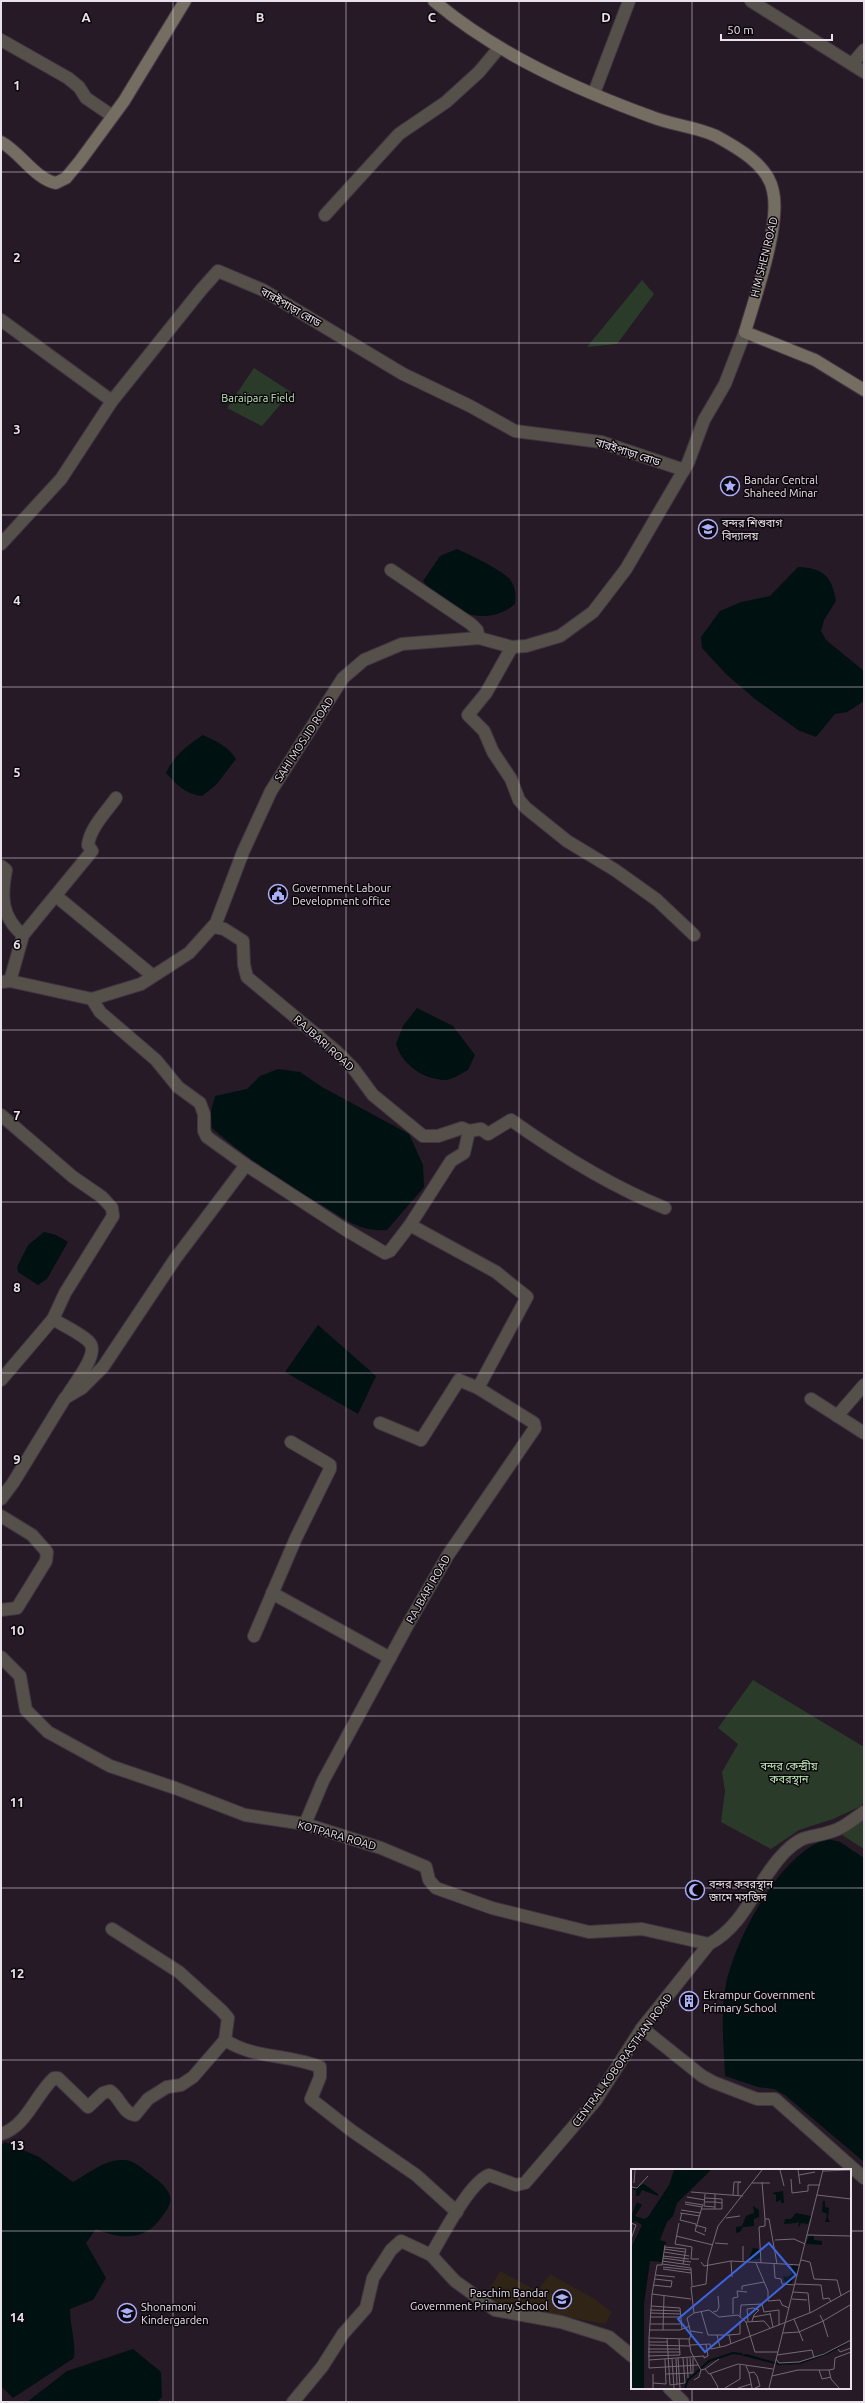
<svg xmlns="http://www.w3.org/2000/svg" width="865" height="2403" font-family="Ubuntu,'Noto Sans Bengali',sans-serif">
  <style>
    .education { fill: #2f2415 }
    .green { fill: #2b3b29 }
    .water { fill: #011 }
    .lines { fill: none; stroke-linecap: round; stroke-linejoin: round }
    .street-casing { stroke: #413641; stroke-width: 14 }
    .secondary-casing { stroke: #413641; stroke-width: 14 }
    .street { stroke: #55514a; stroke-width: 12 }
    .secondary { stroke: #746d62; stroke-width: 12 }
    .grid { fill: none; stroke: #eae2ea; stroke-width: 1; stroke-opacity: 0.55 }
    .labels { text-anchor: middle; stroke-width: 3; stroke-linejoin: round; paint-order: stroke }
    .street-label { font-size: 11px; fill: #eae2ea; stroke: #0c070c }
    .park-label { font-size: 11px; fill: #bde9b7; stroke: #0c070c }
    .poi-label { font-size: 11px; fill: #eae2ea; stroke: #0c070c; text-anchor: start }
    .inset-river { fill: none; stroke: #011; stroke-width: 2 }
    .inset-road { fill: none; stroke: #746a74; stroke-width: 1 }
    .view { fill: #3c64db; fill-opacity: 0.15; stroke: #3c64db; stroke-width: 2 }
    .inset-edge { fill: none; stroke: #eae2ea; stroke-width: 2 }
    .grid-label { font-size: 13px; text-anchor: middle; font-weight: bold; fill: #eae2ea; stroke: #0c070c; stroke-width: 3; stroke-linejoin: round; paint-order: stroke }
  </style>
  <rect width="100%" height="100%" fill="#261a26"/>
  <polygon class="education" points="500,2271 537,2291 550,2274 593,2298 612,2312 605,2324 501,2305 484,2298"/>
  <g class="green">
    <polygon points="642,280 654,294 617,344 587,347"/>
    <polygon points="254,368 291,392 262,426 227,408"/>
    <polygon points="753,1680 864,1747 864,1802 861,1806 833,1819 799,1830 771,1849 721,1822 725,1791 722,1772 738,1744 718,1728"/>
    <polygon points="864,1817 864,1849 842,1835"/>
  </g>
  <g class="water">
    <path d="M457 549C468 554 505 571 511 581 516 588 516 596 515 604 483 630 444 610 423 581L440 556Z"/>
    <path d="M798 567C823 568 832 576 836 601L824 620 821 631 826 640 864 671V701L847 712 835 714 816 737 798 730 755 699 726 674 702 648 701 637 720 611 741 602 770 596Z"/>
    <path d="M203 735C216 741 228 746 236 759L216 785 202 796C185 794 177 785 166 773 174 755 188 745 203 735Z"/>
    <path d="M417 1008 453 1026 475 1055 468 1070C462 1073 452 1080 445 1080 423 1079 402 1065 396 1044L403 1026Z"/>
    <path d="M278 1069 300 1072 322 1087 409 1134 423 1165 424 1187 387 1230C356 1232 344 1217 320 1204 282 1182 245 1157 212 1128L211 1111 215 1096 247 1089 260 1076Z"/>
    <polygon points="44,1232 56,1235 68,1242 47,1279 38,1285 18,1272 17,1267 28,1245"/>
    <polygon points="318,1325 376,1376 358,1414 285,1372"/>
    <path d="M827 1839 840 1842 864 1858V2162L785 2095 774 2089 758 2087 725 2076C724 2046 720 2014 726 1984 736 1938 780 1853 827 1839Z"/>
    <path d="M5 2142 39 2157 73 2182C88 2174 104 2160 122 2160 131 2159 140 2166 147 2172 155 2178 167 2186 170 2196 172 2203 167 2210 163 2215 147 2241 121 2240 96 2229L86 2243 106 2278 93 2300 70 2309C70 2326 76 2341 74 2358L13 2398 1 2386V2146Z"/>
    <polygon points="133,2349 161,2372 162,2397 157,2402 27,2402 67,2371"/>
  </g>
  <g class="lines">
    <g class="street-casing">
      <g id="street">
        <polyline points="751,1 864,72"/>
        <polyline points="1,40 68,78 79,87 86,98 111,115"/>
        <polyline points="852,64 864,50"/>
        <polyline points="594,93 629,1"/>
        <polyline points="325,215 399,134 446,102 479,72 499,48"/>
        <polyline points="1,320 112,401"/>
        <polyline points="1,544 61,479 112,401 201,290 218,271 263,290 403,374 470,406 515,431 601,442 684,470"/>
        <polyline points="391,570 471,624 477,630 479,638"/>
        <polyline points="512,647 486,693 468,715 484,731 493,752 511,779 519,800 526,808 567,841 615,870 657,900 694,935"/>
        <path d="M1 866 6 870C1 896 1 917 23 935"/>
        <polyline points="56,896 153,976"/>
        <polyline points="214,927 224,929 243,941 244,965 247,977 336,1051 353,1068 373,1095 423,1136 438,1136 462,1128 469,1131 464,1153 451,1161 410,1225 496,1272 527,1297 478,1388 459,1380 421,1440 380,1423"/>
        <path d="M10 981 23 935 92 851 88 845C90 828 106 812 116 798"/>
        <polyline points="1,982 10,981 92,999 141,984 189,953 216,923 243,852 271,791 343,678 364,660 402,644 479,638 512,647 526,646 560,636 593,612 626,569 688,463 704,420 725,384 745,332"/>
        <path d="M1 1115 73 1177 102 1197 112 1208 113 1216 65 1293 53 1319C62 1325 84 1335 90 1343 99 1355 73 1385 67 1396"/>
        <path d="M469 1131 481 1129 488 1134 511 1120C559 1154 610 1186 665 1208"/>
        <polyline points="246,1165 346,1230 385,1253 390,1251 410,1225"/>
        <polyline points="1,1380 53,1319"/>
        <polyline points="811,1399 864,1433"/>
        <polyline points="837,1416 864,1385"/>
        <polyline points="1,1499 13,1483 65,1398 82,1388 103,1367 175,1259 246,1165 207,1137 204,1131 204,1114 200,1103 178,1087 156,1060 100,1012 92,999"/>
        <polyline points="1,1516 32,1535 47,1552 46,1561 17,1608 1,1610"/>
        <polyline points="272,1593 390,1658"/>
        <polyline points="254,1636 296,1538 330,1469 330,1465 327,1463 291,1442"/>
        <polyline points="1,1657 20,1676 26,1710 48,1732 110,1766 175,1788 245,1815 305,1824 381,1848 426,1867 429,1880 436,1888 492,1908 589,1932 642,1929 709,1944"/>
        <polyline points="305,1824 323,1781 411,1619 448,1555 535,1428 534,1423 478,1388"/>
        <polyline points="112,1929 179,1972 222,2011 228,2018 225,2040"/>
        <polyline points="642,2028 702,2076 713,2082 757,2099 775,2099 864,2178"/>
        <path d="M1 2134C26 2127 36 2094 54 2078H58L88 2107 103 2093 110 2091C120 2097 123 2114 135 2115L148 2099 167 2087 181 2085 193 2077 225 2040C254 2059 289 2054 320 2067V2077L311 2099 352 2131 416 2175 457 2212"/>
        <polyline points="431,2255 455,2281 495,2310 561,2322 609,2337 632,2356"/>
        <polyline points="669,2388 683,2402"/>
        <path d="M293 2402 322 2367 343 2334 366 2308 373 2278 391 2250 401 2241 431 2255C443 2235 469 2183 489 2175L516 2185 525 2183 596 2100 642 2028 709 1944C747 1924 757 1879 786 1851 806 1832 811 1839 833 1831 844 1828 855 1818 864 1812"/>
      </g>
    </g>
    <g class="secondary-casing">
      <g id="secondary">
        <path d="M434 1C497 54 575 89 652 117 672 125 697 127 716 136 738 148 768 165 773 191 781 225 755 297 745 332L815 360 864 390"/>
        <path d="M1 142C20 152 35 179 56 183L66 178 80 161 124 101 185 1"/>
      </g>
    </g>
    <use href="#street" class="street"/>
    <use href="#secondary" class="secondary"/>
  </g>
  <path class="grid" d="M173 1V2402M346 1V2402M519 1V2402M692 1V2170M1 172H864M1 343H864M1 515H864M1 687H864M1 858H864M1 1030H864M1 1202H864M1 1373H864M1 1545H864M1 1716H864M1 1888H864M1 2060H864M1 2231H632M850 2231H864M692 2388V2402"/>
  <defs>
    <g id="sight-ring" transform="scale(1)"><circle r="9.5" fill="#0c070c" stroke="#abaffb" stroke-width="1.5"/><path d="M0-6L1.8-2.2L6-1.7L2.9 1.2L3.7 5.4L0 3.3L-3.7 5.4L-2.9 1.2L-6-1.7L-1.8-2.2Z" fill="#abaffb"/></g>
    <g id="school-ring" transform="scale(1)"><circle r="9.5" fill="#0c070c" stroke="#abaffb" stroke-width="1.5"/><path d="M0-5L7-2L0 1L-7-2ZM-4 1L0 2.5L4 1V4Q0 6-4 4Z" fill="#abaffb"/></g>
    <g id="civic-ring" transform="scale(1)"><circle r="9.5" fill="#0c070c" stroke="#abaffb" stroke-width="1.5"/><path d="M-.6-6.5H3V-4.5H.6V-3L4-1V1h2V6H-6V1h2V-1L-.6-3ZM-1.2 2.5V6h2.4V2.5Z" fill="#abaffb"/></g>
    <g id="mosque-ring" transform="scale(1)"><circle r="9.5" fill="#0c070c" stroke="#abaffb" stroke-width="1.5"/><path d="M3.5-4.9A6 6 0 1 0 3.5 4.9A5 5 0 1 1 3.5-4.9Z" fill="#abaffb"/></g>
    <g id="building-ring" transform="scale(1)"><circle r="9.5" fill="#0c070c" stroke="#abaffb" stroke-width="1.5"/><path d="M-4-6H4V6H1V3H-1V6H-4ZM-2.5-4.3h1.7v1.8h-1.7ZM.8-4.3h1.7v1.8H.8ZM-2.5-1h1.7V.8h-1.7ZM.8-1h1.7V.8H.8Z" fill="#abaffb"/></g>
  </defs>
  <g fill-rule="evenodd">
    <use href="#sight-ring" x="730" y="486"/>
    <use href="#school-ring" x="708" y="529"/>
    <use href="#civic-ring" x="278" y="894"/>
    <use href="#mosque-ring" x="695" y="1890"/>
    <use href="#building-ring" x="689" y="2001"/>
    <use href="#school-ring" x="562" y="2299"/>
    <use href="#school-ring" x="127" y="2313"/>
  </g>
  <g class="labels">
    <g class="street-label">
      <text transform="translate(764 257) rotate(-76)" y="4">H M SHEN ROAD</text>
      <text transform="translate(291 307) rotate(30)" y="4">বারইপাড়া রোড</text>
      <text transform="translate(628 452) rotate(18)" y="4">বারইপাড়া রোড</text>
      <text transform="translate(304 739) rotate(-57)" y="4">SAHI MOSJID ROAD</text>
      <text transform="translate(324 1043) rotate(42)" y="4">RAJBARI ROAD</text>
      <text transform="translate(428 1589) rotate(-60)" y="4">RAJBARI ROAD</text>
      <text transform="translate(337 1835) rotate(16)" y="4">KOTPARA ROAD</text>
      <text transform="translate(622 2060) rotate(-54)" y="4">CENTRAL KOBORASTHAN ROAD</text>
    </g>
    <g class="park-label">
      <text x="258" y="402">Baraipara Field</text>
      <text x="789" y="1770">বন্দর কেন্দ্রীয়<tspan x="789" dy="13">কবরস্থান</tspan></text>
    </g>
    <g class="poi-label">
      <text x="744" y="484">Bandar Central<tspan x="744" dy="13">Shaheed Minar</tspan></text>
      <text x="722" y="527">বন্দর শিশুবাগ<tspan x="722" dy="13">বিদ্যালয়</tspan></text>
      <text x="292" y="892">Government Labour<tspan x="292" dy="13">Development office</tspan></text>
      <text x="709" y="1888">বন্দর কবরস্থান<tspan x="709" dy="13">জামে মসজিদ</tspan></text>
      <text x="703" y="1999">Ekrampur Government<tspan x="703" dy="13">Primary School</tspan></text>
      <text x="548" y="2297" text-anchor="end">Paschim Bandar<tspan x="548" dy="13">Government Primary School</tspan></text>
      <text x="141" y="2311">Shonamoni<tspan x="141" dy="13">Kindergarden</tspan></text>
    </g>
  </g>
  <g transform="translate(631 2169)">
    <rect width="220" height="220" fill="#261a26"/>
    <path d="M43 1H80L46 34 42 47 36 53 29 71 35 73 31 93 19 92 13 135V219H0V79L11 56 5 52 0 54V47L6 33 11 36 4 47 13 50 17 48 38 16ZM13 15 27 25V27L11 21 8 27H5V21L0 19ZM152 22 153 34H150V31L145 33V26L141 24ZM192 32H194V38L198 39 197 49 199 53H194L196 47 195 44 191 43ZM122 37 128 41V48L123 50V57L112 58 109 63 105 64V58L111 57 115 47 123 44ZM165 44 180 47 177 55 170 54 167 59 168 52 165 54 153 55 154 50H160ZM178 67H183V71L191 72V76L175 75ZM122 79 128 80 130 89 117 92ZM162 96 168 97 160 115H155L152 107 156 108 161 105 159 101ZM220 173 197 185 169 195 148 196 109 186 116 185 147 194H168Z" fill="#011"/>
    <path class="inset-river" d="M0 157 13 163M54 219 57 211 78 192 102 184 111 185"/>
    <path class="inset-road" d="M149 1 153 17M167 1 169 15M192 2 219 1M168 6 184 3M160 10 161 24 177 22V16H189M131 13 134 50H138L146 95M3 14 4 1M121 14H139M0 18 6 19 17 7M60 23 112 27M74 25 73 37 84 38M102 26 103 13H110L107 14V27M186 26 220 30M56 28 74 31M74 29 91 30V34M54 33 72 36 71 38M74 33H84V40H91V34L84 33V25M54 35 71 38 64 62 74 66M71 40H84M50 41 70 44M49 44 69 47M51 44 49 51 65 55M95 49 109 47M0 54 5 56 0 70M48 54 44 75 61 78 60 90H68M64 56 75 59 74 63M176 66 220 67M45 67 82 76M144 71 163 70 174 75M84 74 97 75M34 76 31 96H26L21 125 60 130M112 77V93M34 78 55 80 52 95M33 80 54 83M33 83 58 87M32 87 58 90M32 89 60 93M170 91 179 93 183 110 206 111 210 127M31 92 59 96M100 92 101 108M70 93 73 97 100 92 169 96M125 94 137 122V132L149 131 151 136 158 139M130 94 128 58 134 57V50M31 95 60 99 61 117M143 95 144 109 150 110 151 115 164 116M32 98 60 101M32 100 60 104M25 106 44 108M164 115 190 116 192 130 198 129 200 133M22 116 40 118 41 112 24 110M111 121V117L133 113M162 123 177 124 179 144M161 130 176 131M20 137 49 139 51 160M19 141 49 142M70 142 77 166H98L100 175M82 143 86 142 88 138 87 127M19 144 49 145M63 144 78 141 88 148 107 146 115 153 124 183H147M139 144 142 158M102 145V129L107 128 106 122 116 123M19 148H50M109 148 110 136 131 135 133 143 148 141V156M122 148 139 145M163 150 172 172M117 152 116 140 122 139M121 152 123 146 128 141 122 139M115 153 133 152 139 159M19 155H50M18 161H49L59 157M32 161 33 127M60 162 72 164M168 163 192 152 189 146M152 164 168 163M86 166 89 178M98 166 109 165V152M197 168 192 152 219 136M18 169 21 125M36 169 39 216 54 214 52 189M59 170 18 169V199L67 196M18 173H36M18 176 59 177M59 176 79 175 80 180 94 177 181 143 220 121M17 180H49M207 180 209 183 220 179M17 183H49M146 186 181 181 183 189M17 187 49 186 48 170M47 189 49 219M56 189 57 209M59 189 60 204M41 190 43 219M45 190 46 216M145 190 148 194 168 193 193 185 220 171M18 191 73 187V189L77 187 75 175M115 197 118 204 123 203 126 207 129 217 124 219M74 200 88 190M70 201 74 200 78 205 107 195 142 200M188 201 191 210 200 208M79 204 87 218 86 219M118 204 121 219M35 205 62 204V189M141 207 167 201H198M63 211 68 208 70 201 60 183 58 172 60 165 56 149 63 144 60 118 75 115 77 91 87 57 131 1M22 214 35 215 34 190M22 219V205M94 219 109 210V196M107 219 120 215M138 219 192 1M208 219 200 210 198 201 203 200 204 189 220 183"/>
    <path class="view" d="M138 74 165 106 74 183 47 150Z"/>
    <rect width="220" height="220" class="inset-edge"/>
  </g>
  <g class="grid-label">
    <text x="86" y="22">A</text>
    <text x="260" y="22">B</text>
    <text x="432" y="22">C</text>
    <text x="606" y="22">D</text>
    <text x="17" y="90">1</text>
    <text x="17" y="262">2</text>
    <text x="17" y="434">3</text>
    <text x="17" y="605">4</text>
    <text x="17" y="777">5</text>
    <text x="17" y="949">6</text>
    <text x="17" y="1120">7</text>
    <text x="17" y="1292">8</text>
    <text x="17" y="1464">9</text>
    <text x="17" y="1635">10</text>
    <text x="17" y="1807">11</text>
    <text x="17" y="1978">12</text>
    <text x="17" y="2150">13</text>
    <text x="17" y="2322">14</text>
  </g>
  <rect width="865" height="2403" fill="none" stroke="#eae2ea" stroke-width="4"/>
  <path d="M721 34v6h111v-6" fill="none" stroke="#eae2ea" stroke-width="2"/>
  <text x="727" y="34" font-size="12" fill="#eae2ea" stroke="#0c070c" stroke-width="3" paint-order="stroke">50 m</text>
</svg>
